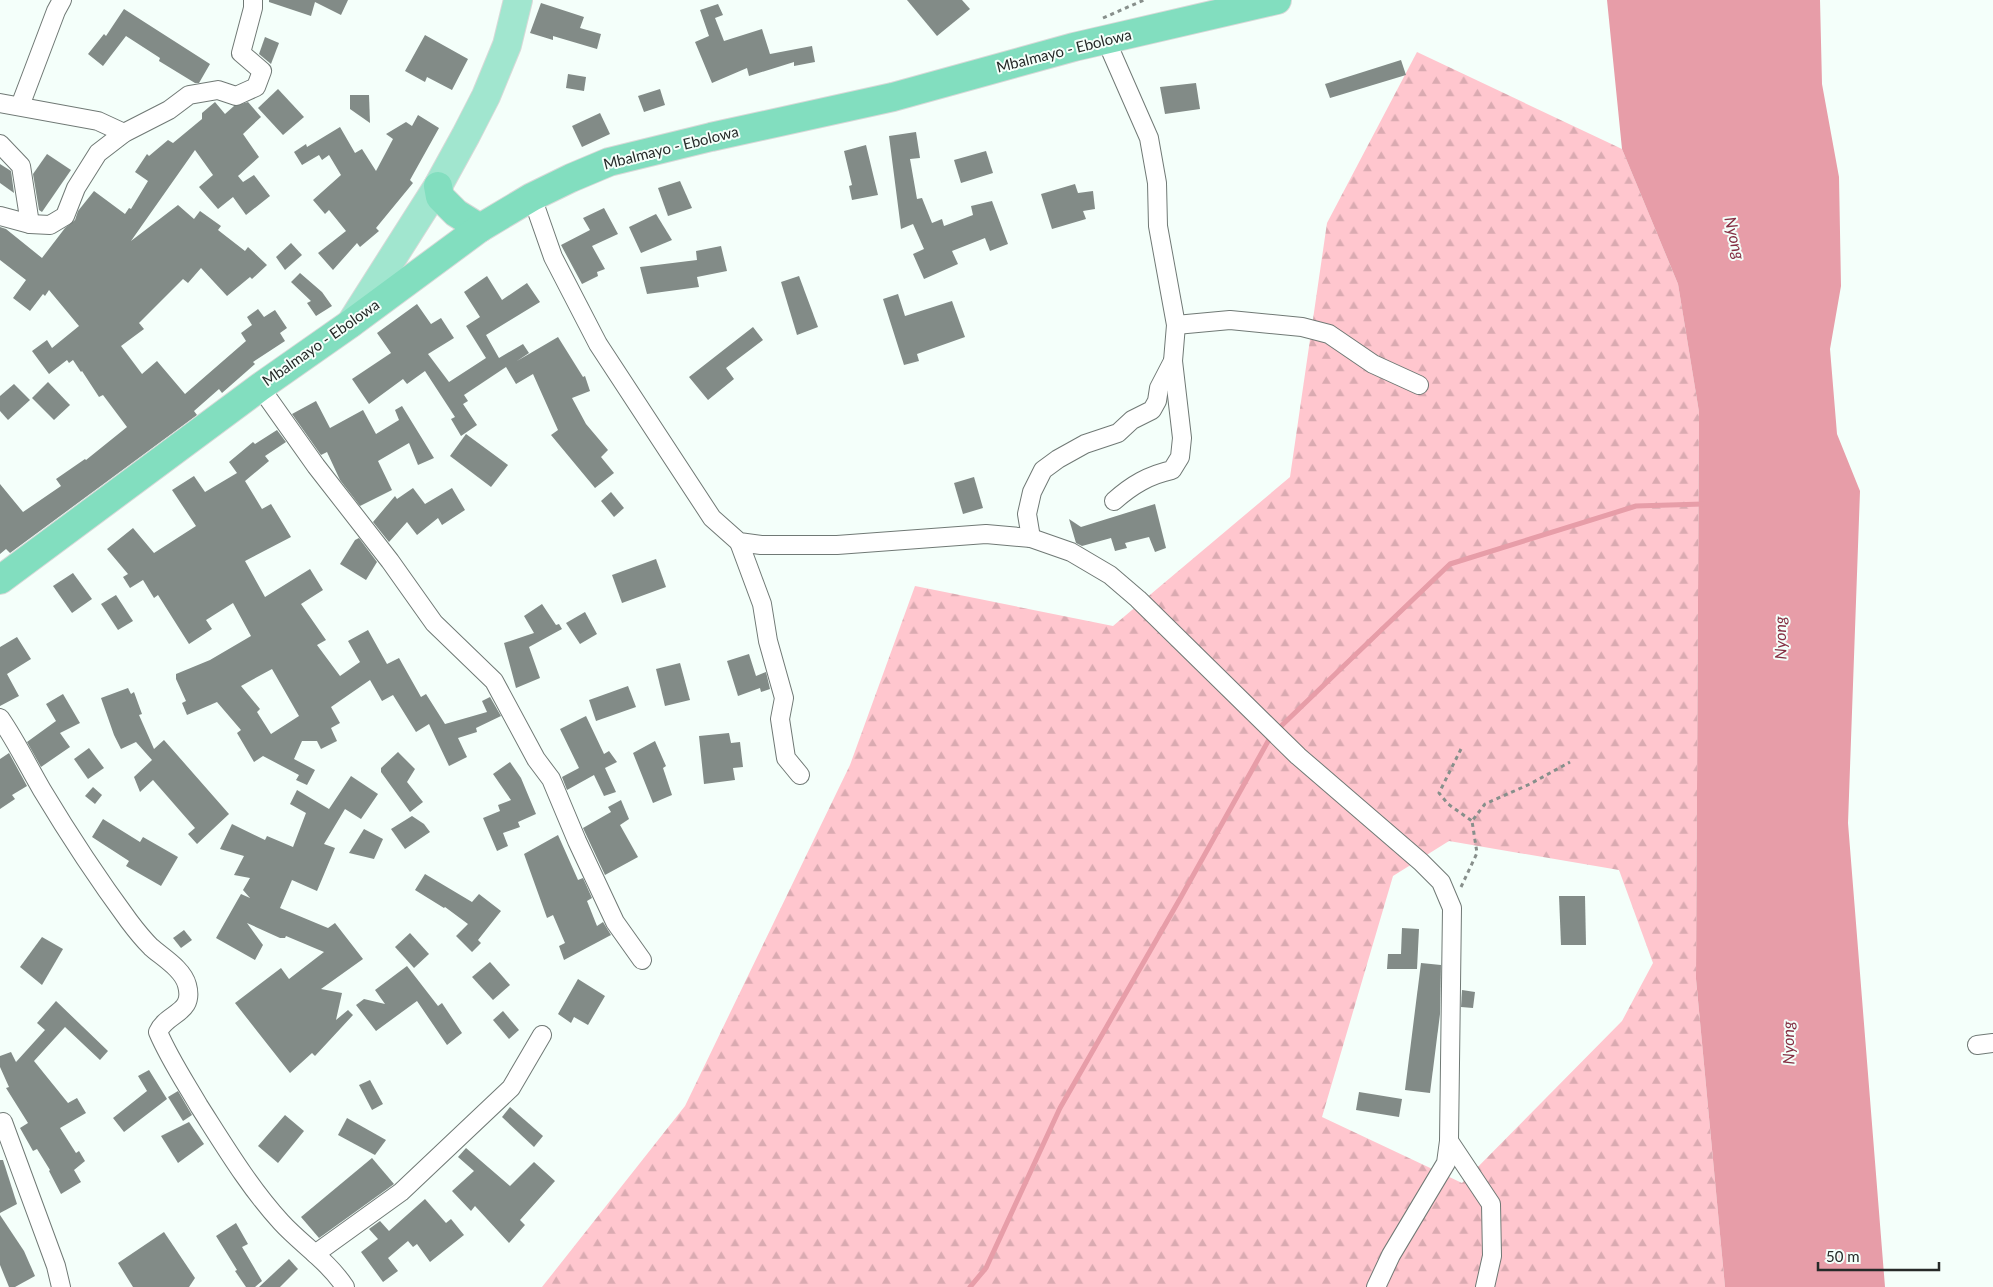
<svg xmlns="http://www.w3.org/2000/svg" width="1993" height="1287" font-family="Lato,sans-serif">
  <style>
    .forest { fill: url(#forest-firs); fill-rule: evenodd }
    .water { fill: #e79da8 }
    .lines { fill: none; stroke-linecap: round; stroke-linejoin: round }
    .stream { stroke: #e79da8; stroke-width: 5 }
    .building { fill: #828b87; fill-rule: evenodd }
    .minor-casing { stroke: #707975; stroke-width: 20 }
    .primary-casing { stroke: #d8d9d8; stroke-width: 30 }
    .trunk-casing { stroke: #d8d9d8; stroke-width: 30 }
    .path { stroke: #878f8b; stroke-width: 3; stroke-dasharray: 4 4; stroke-linecap: butt }
    .minor { stroke: #fff; stroke-width: 18 }
    .primary { stroke: #a1e6cf; stroke-width: 28 }
    .trunk { stroke: #82debf; stroke-width: 28 }
    .labels { text-anchor: middle; stroke-width: 4; stroke-linejoin: round; paint-order: stroke }
    .street-label { font-size: 15px; fill: #262a28; stroke: #f4fffa }
    .water-label { font-size: 16px; font-style: italic; fill: #842e42; stroke: #f4fffa }
  </style>
  <defs>
    <pattern id="forest-firs" width="22" height="20" patternUnits="userSpaceOnUse" patternTransform="scale(1.25)"><rect width="22" height="20" fill="#ffc6ce"/><path d="M5 1l3.5 6h-7zM16 11l3.5 6h-7z" fill="#daaab1"/></pattern>
  </defs>
  <rect width="100%" height="100%" fill="#f4fffa"/>
  <path class="forest" d="M1417 52 1622 149 1678 284 1699 412 1696 979 1725 1287H542L685 1106 850 765 915 586 1113 626 1290 477 1327 223ZM1449 841 1619 870 1653 963 1622 1021 1462 1183 1322 1117 1393 876Z"/>
  <polygon class="water" points="1607,0 1820,0 1822,84 1839,177 1841,286 1830,349 1837,434 1860,491 1848,823 1885,1287 1725,1287 1696,979 1699,412 1678,284 1622,149"/>
  <g class="lines">
    <g class="stream">
      <polyline points="1277,730 1450,564 1636,506 1703,504"/>
      <polyline points="970,1287 986,1268 1060,1108 1181,897 1271,736"/>
    </g>
  </g>
  <g class="building">
    <polygon points="269,0 348,0 341,15 315,2 311,16 269,2"/>
    <polygon points="907,0 962,0 970,9 937,36"/>
    <polygon points="541,3 584,17 580,28 601,34 597,49 553,36 553,40 530,33"/>
    <polygon points="718,4 723,15 715,18 724,41 762,29 770,54 812,46 815,62 794,66 794,62 749,76 747,68 712,83 695,42 709,36 700,10"/>
    <polygon points="124,9 210,64 199,83 195,83 159,61 160,58 126,36 103,66 88,54 104,34 106,36"/>
    <polygon points="425,35 468,59 452,90 427,77 425,82 405,71"/>
    <polygon points="265,37 279,43 271,64 259,54"/>
    <polygon points="1401,60 1406,75 1330,98 1325,84"/>
    <polygon points="568,74 586,77 584,91 566,88"/>
    <polygon points="1196,83 1200,109 1165,114 1160,87"/>
    <polygon points="278,89 304,117 283,135 258,108"/>
    <polygon points="660,89 665,105 644,112 638,96"/>
    <polygon points="350,95 369,95 370,123 350,109"/>
    <polygon points="215,102 225,114 234,106 248,102 261,117 243,134 259,157 238,176 243,182 254,175 270,196 246,215 233,197 218,209 199,187 213,175 195,150 131,241 178,205 194,219 200,211 221,226 218,230 245,251 248,247 267,265 252,279 250,277 227,296 201,268 188,283 183,279 139,323 144,329 121,346 142,374 157,361 185,394 246,341 241,333 252,325 247,317 258,309 264,317 275,310 287,328 280,333 285,341 253,362 255,364 222,393 219,389 194,411 197,415 10,553 6,549 0,554 0,484 23,512 61,486 56,479 85,459 86,460 127,427 103,395 99,397 82,371 81,372 73,360 69,363 67,360 49,374 32,351 47,340 52,348 79,326 49,290 45,296 43,294 30,311 13,298 26,280 0,260 0,227 6,229 42,258 65,228 75,220 78,211 94,191 125,214 129,208 131,209 148,181 135,172 147,154 149,156 168,140 173,143 202,119 202,113"/>
    <polygon points="600,113 610,134 582,147 572,126"/>
    <polygon points="418,115 439,128 410,180 413,183 376,228 379,231 360,247 357,243 333,270 318,253 346,231 329,210 325,214 313,200 341,175 329,155 322,160 319,155 302,165 294,152 306,144 307,147 340,127 355,153 362,149 376,171 393,139 386,134 406,122 412,126"/>
    <polygon points="916,132 920,158 910,159 917,199 922,198 932,223 942,219 944,226 973,215 971,206 992,201 1008,244 990,251 985,238 952,251 958,264 924,279 913,254 924,249 913,224 901,229 889,136"/>
    <polygon points="866,145 878,195 852,200 849,186 852,185 844,151"/>
    <polygon points="986,151 993,173 961,183 954,160"/>
    <polygon points="47,154 71,170 42,212 39,210 33,174"/>
    <polygon points="0,164 11,171 14,193 0,183"/>
    <polygon points="680,181 692,208 668,216 658,188"/>
    <polygon points="1075,184 1078,193 1093,191 1095,209 1083,211 1086,219 1052,229 1041,194"/>
    <polygon points="604,208 618,234 592,246 605,269 597,272 598,276 582,284 561,245 590,230 583,218"/>
    <polygon points="656,214 672,240 641,253 629,227"/>
    <polygon points="291,243 302,255 285,270 276,257"/>
    <polygon points="721,246 727,271 697,277 699,287 647,294 640,267 697,260 696,251"/>
    <polygon points="300,273 322,292 332,306 316,316 307,303 311,301 291,282"/>
    <polygon points="487,276 502,300 527,283 540,302 486,335 499,358 523,344 529,353 517,361 558,337 583,377 585,376 590,391 572,398 586,424 608,450 601,457 614,473 595,488 551,435 558,430 533,374 516,384 506,367 464,395 468,401 463,404 477,425 461,436 451,419 455,417 425,371 407,384 403,379 369,404 352,379 391,353 377,333 417,304 431,324 441,318 454,338 428,354 449,382 486,358 466,326 480,317 464,292"/>
    <polygon points="799,276 818,327 797,335 781,282"/>
    <polygon points="898,294 905,316 952,301 965,337 917,354 919,361 904,365 883,299"/>
    <polygon points="753,327 763,340 726,368 734,379 708,400 689,377"/>
    <polygon points="48,382 70,405 54,420 32,398"/>
    <polygon points="14,384 30,400 8,420 0,411 0,396"/>
    <polygon points="316,401 330,428 363,410 376,434 399,420 395,410 402,406 434,458 418,465 409,443 378,461 392,490 360,506 340,480 327,452 321,455 292,414"/>
    <path d="M277 430 286 442 265 456 269 461 245 481 262 509 271 504 291 537 245 561 265 597 310 569 323 590 301 604 326 640 317 645 340 676 360 662 348 641 368 630 387 664 399 658 421 697 426 694 445 724 487 712 482 701 490 697 501 716 476 728 477 732 458 738 467 757 449 766 429 724 416 732 393 695 382 701 370 680 331 707 340 723 331 728 337 741 321 749 317 741H302L294 759 315 770 307 785 296 780 299 775 263 756 254 762 237 733 241 730 217 702 187 715 182 703 186 701 176 679V674L210 660 251 636 233 603 206 620 212 629 189 644 158 595 154 598 143 580 130 588 123 577 128 574 107 549 133 528 154 553 196 526 172 490 194 476 205 492 237 473 229 462 253 442 255 444ZM272 669 299 716 271 734 257 712 260 709 241 686Z"/>
    <polygon points="466,434 508,465 491,487 450,456"/>
    <polygon points="974,477 983,508 963,514 954,483"/>
    <polygon points="413,488 425,504 452,488 465,510 442,525 438,518 417,535 407,522 389,542 373,522 395,496 397,499"/>
    <polygon points="611,492 624,508 614,517 601,501"/>
    <polygon points="1155,504 1166,548 1155,552 1149,537 1125,543 1127,548 1115,551 1111,538 1082,546 1076,543 1069,519 1081,527"/>
    <polygon points="359,538 377,562 366,580 340,564 355,540"/>
    <polygon points="656,559 666,587 622,603 612,575"/>
    <polygon points="73,573 92,599 72,613 53,586"/>
    <polygon points="116,595 133,621 118,630 101,604"/>
    <polygon points="542,604 556,625 559,624 562,629 529,647 540,678 516,688 504,643 534,633 524,616"/>
    <polygon points="585,612 597,634 580,644 566,623"/>
    <polygon points="17,637 31,659 7,674 19,696 0,706 0,647"/>
    <polygon points="749,654 756,676 766,672 770,689 761,692 760,688 738,696 727,661"/>
    <polygon points="680,663 690,700 665,706 656,669"/>
    <polygon points="628,686 636,707 596,721 589,700"/>
    <polygon points="128,688 131,694 134,692 142,714 139,715 154,749 164,740 229,814 197,844 188,834 195,828 153,780 140,792 134,777 152,760 136,742 121,749 114,735 101,698"/>
    <polygon points="63,694 80,723 60,733 70,747 41,767 27,742 56,721 46,704"/>
    <polygon points="586,716 604,754 609,751 617,762 605,768 616,792 604,796 594,775 567,790 562,777 579,768 560,729"/>
    <polygon points="729,733 731,743 740,742 743,767 733,768 735,780 704,784 699,736"/>
    <polygon points="655,741 666,766 663,768 672,795 653,803 633,753"/>
    <polygon points="89,748 104,768 88,779 74,759"/>
    <polygon points="398,752 415,769 407,782 423,802 410,812 381,772 381,768"/>
    <polygon points="9,753 27,786 12,795 15,799 0,809 0,759"/>
    <polygon points="510,762 521,778 536,814 518,822 520,827 503,833 508,846 497,851 483,818 500,811 498,805 511,800 493,774"/>
    <polygon points="351,776 378,794 361,819 345,809 324,844 335,848 317,891 292,880 280,908 328,928 335,923 363,959 321,989 342,993 336,1020 348,1010 353,1015 315,1056 312,1053 290,1073 235,1003 281,968 289,979 324,952 286,936 285,938 280,938 247,923 263,945 255,960 216,938 241,894 250,898 243,890 250,878 234,875 244,856 220,849 232,824 265,840 267,836 293,847 306,813 290,804 297,790 329,809"/>
    <polygon points="93,787 102,795 95,804 85,796"/>
    <polygon points="621,800 629,819 620,825 638,857 605,875 583,828 611,812 608,807"/>
    <polygon points="412,816 424,824 430,832 405,849 391,829"/>
    <polygon points="103,819 140,842 143,837 178,857 161,886 126,866 129,861 92,837"/>
    <polygon points="364,829 383,839 374,859 349,853"/>
    <polygon points="558,835 578,880 583,878 592,898 587,901 597,926 603,922 611,935 564,960 559,946 565,943 553,915 547,918 524,854"/>
    <polygon points="425,874 472,902 479,894 501,911 478,940 481,943 472,952 456,936 468,924 445,907 444,908 415,890"/>
    <polygon points="1559,896 1585,896 1586,945 1561,945"/>
    <polygon points="1402,928 1419,929 1417,969 1387,969 1388,954 1401,954"/>
    <polygon points="184,930 192,940 181,948 173,938"/>
    <polygon points="410,933 429,954 414,968 395,947"/>
    <polygon points="42,937 63,949 42,985 20,967"/>
    <polygon points="490,962 510,985 493,1000 472,977"/>
    <polygon points="1421,963 1441,965 1440,1014 1430,1093 1405,1090"/>
    <polygon points="407,966 438,1006 442,1003 462,1033 447,1045 417,1001 376,1031 356,1005 364,999 385,1004 375,990"/>
    <polygon points="578,979 605,996 588,1025 574,1017 571,1023 558,1014"/>
    <polygon points="1462,990 1475,992 1473,1008 1461,1007"/>
    <polygon points="56,1001 108,1051 100,1060 65,1027 34,1061 68,1103 77,1098 86,1113 60,1128 76,1153 79,1151 85,1161 74,1170 81,1182 61,1194 49,1171 50,1170 37,1149 33,1151 20,1128 28,1123 6,1088 9,1087 0,1067 0,1056 11,1052 16,1062 45,1030 37,1023"/>
    <polygon points="503,1011 519,1030 509,1039 493,1020"/>
    <polygon points="149,1070 167,1099 124,1132 113,1118 147,1091 138,1076"/>
    <polygon points="370,1080 383,1104 372,1110 359,1085"/>
    <polygon points="178,1091 192,1115 183,1121 168,1097"/>
    <polygon points="1359,1092 1402,1099 1399,1117 1356,1110"/>
    <polygon points="510,1107 543,1136 534,1147 502,1117"/>
    <polygon points="285,1115 304,1131 278,1163 258,1146"/>
    <polygon points="347,1118 386,1140 375,1155 338,1135"/>
    <polygon points="189,1122 204,1144 178,1163 161,1136"/>
    <polygon points="466,1148 510,1186 534,1162 555,1181 520,1220 525,1225 509,1243 475,1206 471,1211 452,1191 474,1171 458,1157"/>
    <polygon points="372,1158 394,1184 319,1238 301,1217"/>
    <polygon points="0,1160 3,1160 17,1204 0,1213"/>
    <polygon points="425,1199 446,1223 451,1219 464,1235 430,1262 417,1244 413,1247 408,1241 388,1258 398,1271 383,1282 361,1252 378,1239 369,1229 380,1221 389,1231"/>
    <polygon points="0,1215 24,1251 35,1276 15,1287 9,1287 0,1265"/>
    <polygon points="236,1223 248,1244 242,1247 262,1281 255,1287 246,1287 235,1271 237,1270 216,1236"/>
    <polygon points="164,1232 195,1278 189,1287 133,1287 118,1263"/>
    <polygon points="289,1259 298,1269 280,1287 259,1287"/>
  </g>
  <g class="lines">
    <g class="minor-casing">
      <g id="minor">
        <polyline points="0,103 98,121 124,133"/>
        <polyline points="20,106 56,11 62,0"/>
        <polyline points="0,144 21,166 30,224"/>
        <polyline points="532,197 553,257 598,344 712,518 739,542 761,545 837,545 986,534 1031,538 1071,552 1110,575 1138,599 1298,756 1421,862 1441,882 1452,908 1449,1141 1446,1163 1391,1255 1376,1287"/>
        <polyline points="0,216 30,224 50,225 65,216 76,188 98,153 124,133 169,110 189,95 218,90 236,96 256,87 262,71 241,53 253,8 253,0"/>
        <polyline points="1176,325 1230,320 1302,327 1329,334 1373,364 1419,385"/>
        <polyline points="260,387 316,466 390,561 434,623 494,681 536,759 551,779 577,841 615,922 642,960"/>
        <path d="M1114 501C1132 485 1149 475 1172 470L1180 457 1182 438 1173 361"/>
        <polyline points="1031,538 1027,514 1032,492 1043,470 1058,459 1085,444 1118,433 1132,420 1152,410 1157,401 1159,388 1173,361 1176,325 1158,226 1157,183 1149,138 1106,40"/>
        <polyline points="739,542 762,604 768,641 784,698 780,719 786,758 800,775"/>
        <path d="M0 718C16 741 28 766 42 790 69 835 98 879 129 921 135 929 143 939 151 947 162 957 183 969 187 985 195 1014 167 1012 158 1032 169 1058 185 1082 199 1106 224 1145 249 1187 281 1222 301 1244 328 1261 345 1287"/>
        <polyline points="1977,1045 1993,1043"/>
        <polyline points="3,1122 56,1266 61,1287"/>
        <polyline points="1449,1141 1491,1204 1492,1256 1485,1287"/>
        <polyline points="315,1254 401,1192 511,1088 542,1035"/>
      </g>
    </g>
    <g class="primary-casing">
      <polyline id="primary" points="351,323 438,186 466,135 486,96 507,45 518,0"/>
    </g>
    <g class="trunk-casing">
      <g id="trunk">
        <polyline points="438,186 440,197 456,213 480,228"/>
        <polyline points="0,580 260,387 350,324 480,228 532,197 571,178 609,162 711,137 893,97 1074,47 1277,0"/>
      </g>
    </g>
    <g class="path">
      <polyline points="1103,18 1144,0"/>
      <polyline points="1461,749 1439,793 1448,804 1472,821"/>
      <polyline points="1461,887 1477,853 1472,821 1485,804 1530,784 1570,762"/>
    </g>
    <use href="#minor" class="minor"/>
    <use href="#primary" class="primary"/>
    <use href="#trunk" class="trunk"/>
  </g>
  <g class="labels">
    <g class="street-label">
      <text transform="translate(1064 51) rotate(-14)" y="5">Mbalmayo - Ebolowa</text>
      <text transform="translate(671 148) rotate(-14)" y="5">Mbalmayo - Ebolowa</text>
      <text transform="translate(321 343) rotate(-35)" y="5">Mbalmayo - Ebolowa</text>
    </g>
    <g class="water-label">
      <text transform="translate(1735 238) rotate(77)" y="6">Nyong</text>
      <text transform="translate(1780 638) rotate(-91)" y="6">Nyong</text>
      <text transform="translate(1788 1043) rotate(-91)" y="6">Nyong</text>
    </g>
  </g>
  <path d="M1818 1262v8h121v-8" fill="none" stroke="#262a28" stroke-width="2.5"/>
  <text x="1826" y="1262" font-size="15" fill="#262a28" stroke="#f4fffa" stroke-width="4" paint-order="stroke">50 m</text>
</svg>
